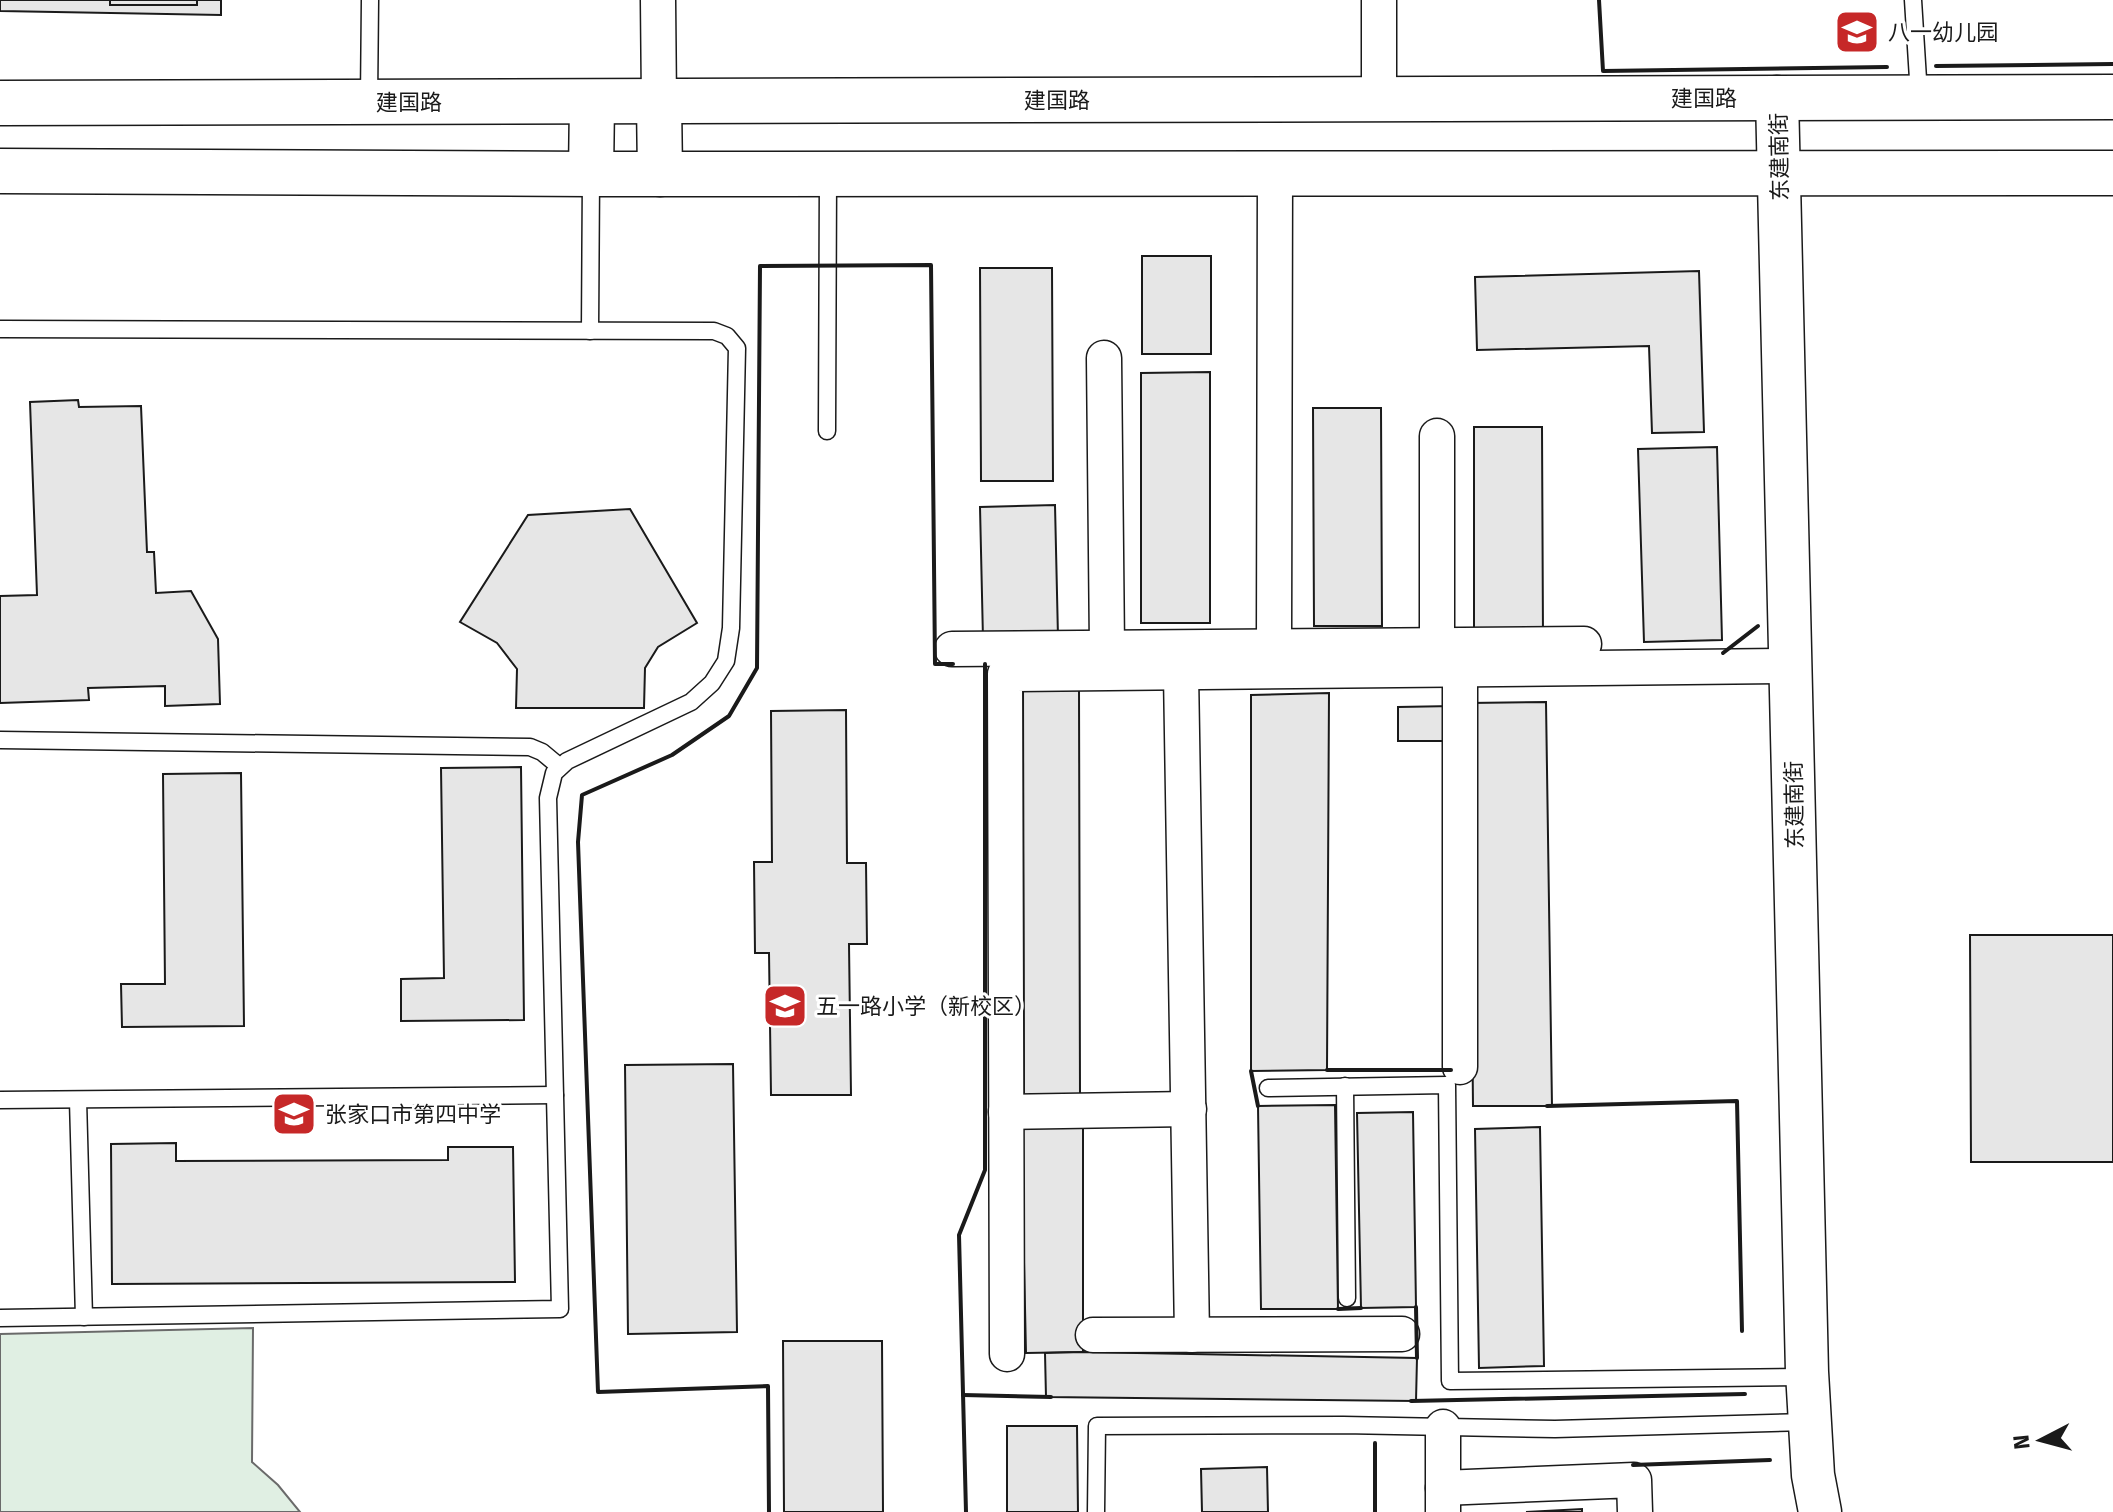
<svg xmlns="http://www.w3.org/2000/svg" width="2113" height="1512" font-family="'Fira Sans','Noto Sans SC',sans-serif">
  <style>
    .green { fill: #e0efe3; stroke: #6a6a6a; stroke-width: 2 }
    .building { fill: #e6e6e6; stroke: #1a1a1a; stroke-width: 2 }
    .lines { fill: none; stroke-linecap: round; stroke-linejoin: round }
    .service-casing { stroke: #1a1a1a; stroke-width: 19 }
    .minor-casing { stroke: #1a1a1a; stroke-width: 37 }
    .tertiary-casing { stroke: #1a1a1a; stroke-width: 45 }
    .primary-casing { stroke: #1a1a1a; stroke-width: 47 }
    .service { stroke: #fff; stroke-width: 16 }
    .minor { stroke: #fff; stroke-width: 34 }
    .tertiary { stroke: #fff; stroke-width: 42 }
    .primary { stroke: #fff; stroke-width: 44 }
    .wall { stroke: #1a1a1a; stroke-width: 4 }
    .labels { text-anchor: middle; stroke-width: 6; stroke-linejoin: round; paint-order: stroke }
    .poi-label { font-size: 22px; fill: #1a1a1a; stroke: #fff; text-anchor: start }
    .street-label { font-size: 22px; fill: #1a1a1a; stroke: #fff }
  </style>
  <rect width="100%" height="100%" fill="#fff"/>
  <polygon class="green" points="253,1328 252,1462 278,1485 300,1512 0,1512 0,1334"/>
  <g class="building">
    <polygon points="0,0 110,0 110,5 197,5 197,0 221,0 221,15 0,11"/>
    <rect x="110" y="0" width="87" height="5"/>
    <rect x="1142" y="256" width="69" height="98"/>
    <polygon points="980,268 1052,268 1053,481 981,481"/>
    <polygon points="1699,271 1704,432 1652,433 1649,346 1477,350 1475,277"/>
    <polygon points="1210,372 1210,623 1141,623 1141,373"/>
    <polygon points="78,400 79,407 141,406 147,552 154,552 156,593 191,591 218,639 220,704 165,706 165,686 88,688 89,700 0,703 0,596 37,595 30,402"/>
    <polygon points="1313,408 1381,408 1382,626 1314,626"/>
    <polygon points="1474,427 1542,427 1543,637 1474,638"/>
    <polygon points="1717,447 1722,640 1644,642 1638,449"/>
    <polygon points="1055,505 1058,637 983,639 980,507"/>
    <polygon points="630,509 697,623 658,647 645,668 644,708 516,708 517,669 497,643 460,622 528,515"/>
    <polygon points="1023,687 1079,688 1080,1098 1024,1099"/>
    <polygon points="1329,693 1327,1070 1251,1071 1251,695"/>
    <polygon points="1546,702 1552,1106 1473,1106 1469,703"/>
    <polygon points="1453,706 1454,741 1398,741 1398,707"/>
    <polygon points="846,710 847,863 866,863 867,944 849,944 851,1095 771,1095 769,953 755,953 754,862 772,862 771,711"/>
    <polygon points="521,767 524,1020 401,1021 401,979 444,978 441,768"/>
    <polygon points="241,773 244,1026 122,1027 121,984 165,984 163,774"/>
    <polygon points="1970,935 2113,935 2113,1162 1971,1162"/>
    <polygon points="733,1064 737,1332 628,1334 625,1065"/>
    <polygon points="1335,1105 1338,1309 1261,1309 1258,1106"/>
    <polygon points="1413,1112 1416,1307 1361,1308 1357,1113"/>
    <polygon points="1083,1125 1083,1352 1026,1353 1021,1126"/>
    <polygon points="1540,1127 1544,1366 1479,1368 1475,1129"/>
    <polygon points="176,1143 176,1161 448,1160 448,1147 513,1147 515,1282 112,1284 111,1144"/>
    <polygon points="783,1341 882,1341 883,1512 784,1512"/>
    <polygon points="1083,1352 1417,1358 1416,1401 1046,1397 1045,1353"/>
    <polygon points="1007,1426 1077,1426 1078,1512 1007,1512"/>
    <polygon points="1267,1467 1268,1512 1202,1512 1201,1469"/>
    <polygon points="1582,1509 1582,1512 1526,1512"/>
  </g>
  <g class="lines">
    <g class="service-casing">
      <g id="service">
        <polyline points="1913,0 1919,95"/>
        <polyline points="369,100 370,0"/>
        <polyline points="0,329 714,331 727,336 737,348 731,628 726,661 712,683 691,702 567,761 554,773 548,798 560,1309 0,1318"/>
        <polyline points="590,331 591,176"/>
        <polyline points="827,431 828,176"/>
        <polyline points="0,740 530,747 542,752 560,767"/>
        <polyline points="1345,1086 1347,1298"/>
        <polyline points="1268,1088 1447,1085 1450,1381 1806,1377"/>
        <polyline points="0,1100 555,1095"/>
        <polyline points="78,1100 84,1317"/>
        <polyline points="1096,1512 1097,1426 1343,1425 1555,1429 1809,1422"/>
      </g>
    </g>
    <g class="minor-casing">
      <g id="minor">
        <polyline points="658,0 659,102"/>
        <polyline points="1379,0 1379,99"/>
        <polyline points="1104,358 1107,648"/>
        <polyline points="1437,436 1437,645"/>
        <polyline points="1274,646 1275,173"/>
        <polyline points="952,649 1584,644"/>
        <polyline points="1460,669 1460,1067"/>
        <polyline points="1181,673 1192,1335"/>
        <polyline points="1006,1112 1189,1109"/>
        <polyline points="1093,1335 1402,1334"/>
        <polyline points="1007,1354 1005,674 1791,666"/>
        <polyline points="1443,1427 1443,1512"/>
        <polyline points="1443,1488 1634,1480 1635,1512"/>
      </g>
    </g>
    <g class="tertiary-casing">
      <polyline id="tertiary" points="1777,97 1807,1372 1813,1475 1820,1512"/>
    </g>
    <g class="primary-casing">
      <g id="primary">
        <polyline points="659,102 660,174"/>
        <polyline points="0,103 2113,97"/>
        <polyline points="0,171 591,174 2113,173"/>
        <polyline points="591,174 592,102"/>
      </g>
    </g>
    <use href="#service" class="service"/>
    <use href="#minor" class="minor"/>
    <use href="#tertiary" class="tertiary"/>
    <use href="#primary" class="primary"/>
    <g class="wall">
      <polyline points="1599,0 1603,71 1887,67"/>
      <polyline points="1936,66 2113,64"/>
      <polyline points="1723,653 1758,626"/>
      <polyline points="1327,1070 1451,1070"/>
      <polyline points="1251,1071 1258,1106"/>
      <polyline points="1547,1106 1737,1101 1742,1331"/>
      <polyline points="1416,1307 1417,1358"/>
      <polyline points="1338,1309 1361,1308"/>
      <polyline points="963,1395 1051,1397"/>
      <polyline points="1411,1401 1745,1394"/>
      <polyline points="1375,1443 1375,1512"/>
      <polyline points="1633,1465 1770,1460"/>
      <polyline points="769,1512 768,1386 598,1392 578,842 582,795 672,755 729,716 757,668 760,266 931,265 935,664 953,664"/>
      <polyline points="966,1512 959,1235 985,1170 985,664"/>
    </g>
  </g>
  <defs>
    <g id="school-square" transform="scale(2.3)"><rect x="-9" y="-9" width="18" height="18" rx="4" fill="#c62828" stroke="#fff"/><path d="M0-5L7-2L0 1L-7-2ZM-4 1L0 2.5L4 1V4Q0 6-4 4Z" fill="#fff"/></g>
  </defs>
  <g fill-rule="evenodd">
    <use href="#school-square" x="1857" y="32"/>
    <use href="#school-square" x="785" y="1006"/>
    <use href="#school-square" x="294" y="1114"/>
  </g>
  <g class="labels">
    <g class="poi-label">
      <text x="1888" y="40">八一幼儿园</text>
      <text x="816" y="1014">五一路小学（新校区）</text>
      <text x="325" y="1122">张家口市第四中学</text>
    </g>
    <g class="street-label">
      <text x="1704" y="106">建国路</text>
      <text x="1057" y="108">建国路</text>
      <text x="409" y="110">建国路</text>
      <text transform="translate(1779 157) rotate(-91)" y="8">东建南街</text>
      <text transform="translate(1794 805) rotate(-91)" y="8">东建南街</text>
    </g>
  </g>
  <g transform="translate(2041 1440) rotate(264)" stroke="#ffffff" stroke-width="6" paint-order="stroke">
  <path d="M0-6L14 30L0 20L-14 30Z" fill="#1a1a1a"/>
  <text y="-12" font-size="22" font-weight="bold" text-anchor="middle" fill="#1a1a1a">N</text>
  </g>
</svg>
